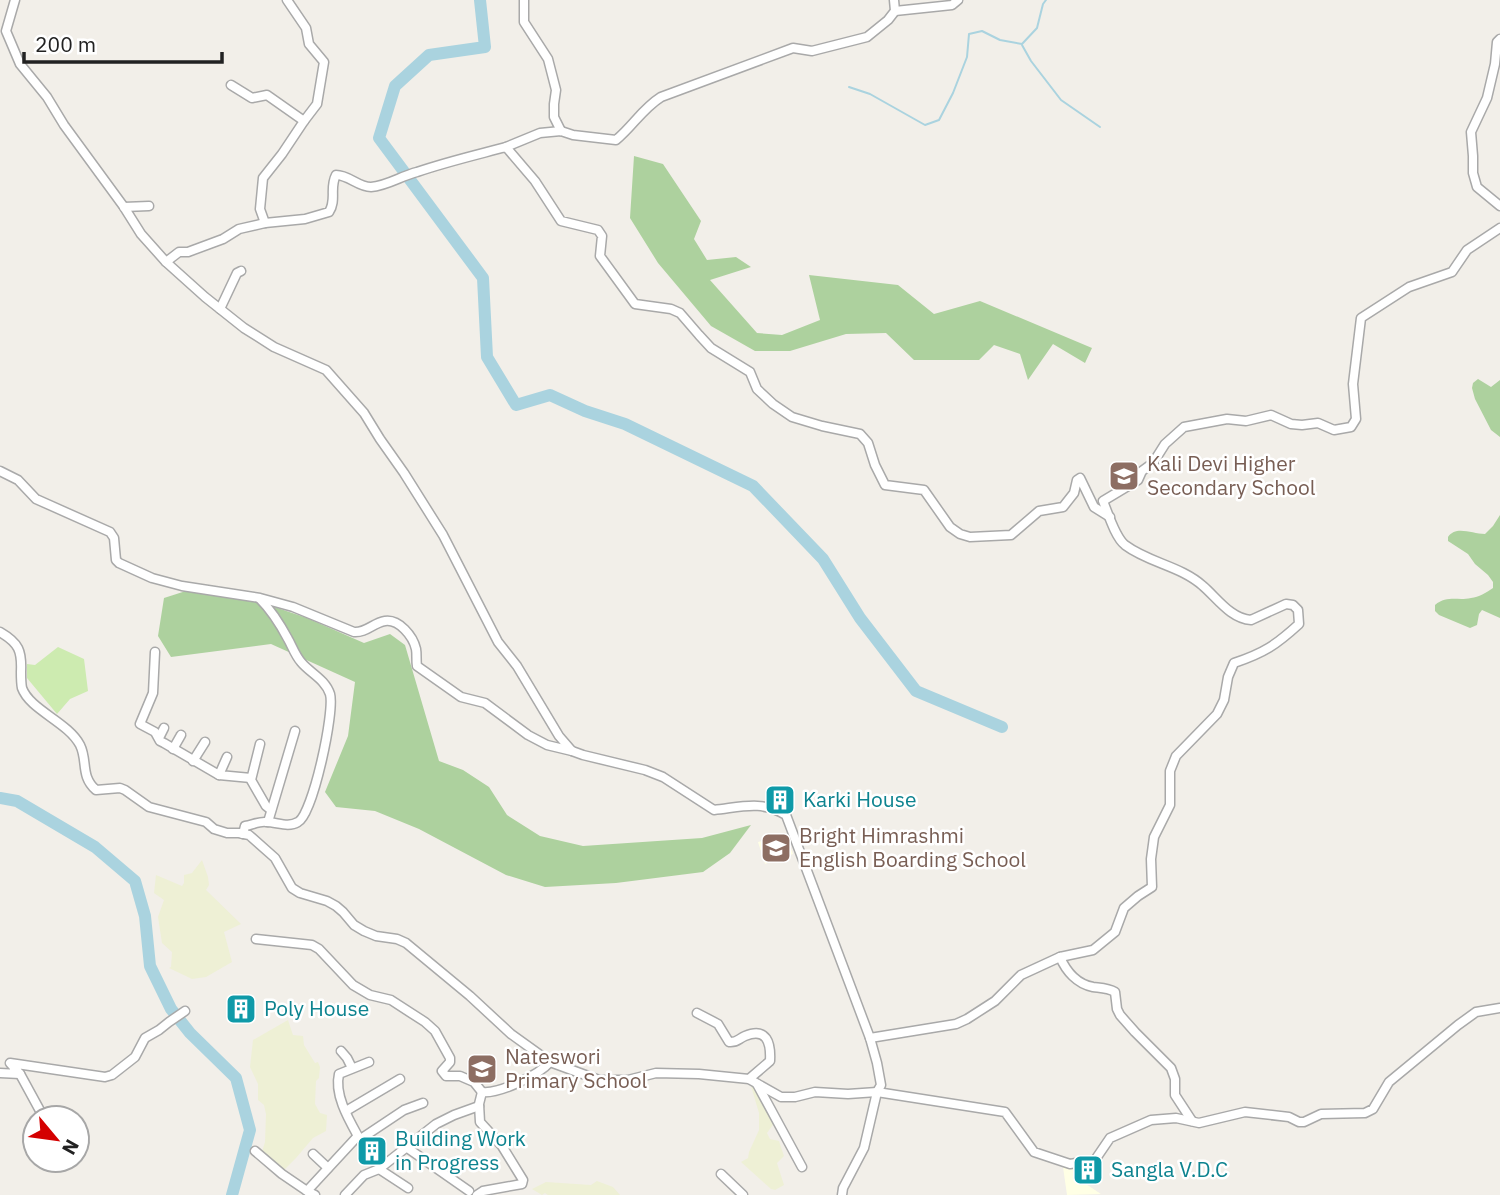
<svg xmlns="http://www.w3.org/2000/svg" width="1500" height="1195" font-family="'IBM Plex Sans',sans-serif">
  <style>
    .education { fill: #ffffe5 }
    .farmland { fill: #eef0d5 }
    .grass { fill: #cdebb0 }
    .forest { fill: #add19e }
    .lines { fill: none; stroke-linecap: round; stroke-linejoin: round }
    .stream { stroke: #aad3df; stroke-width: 2 }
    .river { stroke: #aad3df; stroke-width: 12 }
    .minor-casing { stroke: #a9a9a9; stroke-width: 11 }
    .minor { stroke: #fff; stroke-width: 8 }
    .labels { text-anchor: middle; stroke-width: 5; stroke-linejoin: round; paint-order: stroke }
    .education-label { font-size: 21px; fill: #785e54; stroke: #fff; text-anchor: start }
    .culture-label { font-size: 21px; fill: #0d838f; stroke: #fff; text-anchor: start }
  </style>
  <rect width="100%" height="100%" fill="#f2efe9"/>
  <g class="education">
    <polygon points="786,835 793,854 765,864 758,842"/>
    <polygon points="1084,1165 1086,1184 1101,1194 1067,1195 1063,1167"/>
  </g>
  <g class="farmland">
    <polygon points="202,860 208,877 209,885 206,890 241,924 224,932 232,962 206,977 192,979 169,968 171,967 172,952 162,943 158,917 164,900 154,893 156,875 182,886 184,883 184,875 192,873"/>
    <polygon points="288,1020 293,1035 303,1036 304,1045 315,1063 318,1062 320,1067 319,1078 316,1081 315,1104 320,1113 327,1115 326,1131 313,1138 296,1158 282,1172 262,1152 265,1142 266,1114 264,1105 258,1100 258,1084 250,1067 253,1040"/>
    <polygon points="753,1083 775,1122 767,1133 770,1139 779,1141 784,1156 777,1163 784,1185 775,1190 771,1189 741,1162 748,1158 749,1152 759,1130 759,1113 751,1086"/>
    <polygon points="597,1181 613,1187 620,1195 548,1195 545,1193 542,1195 532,1189 546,1182 591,1185"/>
  </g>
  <polygon class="grass" points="58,647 84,659 88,691 70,699 57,714 27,678 27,664 35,665"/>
  <g class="forest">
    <polygon points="634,156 663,164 701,221 694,239 707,260 736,257 751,267 710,280 757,333 782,335 820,320 809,275 898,285 934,314 980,301 1092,348 1085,363 1053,344 1028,380 1020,354 994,345 979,360 914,360 886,333 846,334 790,351 755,351 711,326 658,263 630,218"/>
    <polygon points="1478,379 1491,387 1500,380 1500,437 1491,430 1475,399 1472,388 1473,383"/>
    <path d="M1500 515V618L1482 610 1479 614 1477 625 1470 628 1439 615 1435 611V605C1447 595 1458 601 1471 598 1479 597 1486 593 1493 588V582L1488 575 1475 564 1468 554 1448 541V537C1456 525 1472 534 1485 534L1493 526Z"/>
    <polygon points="189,590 245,597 307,618 364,643 390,634 405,645 439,761 463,770 489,787 507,815 540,836 583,846 702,838 751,825 730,853 703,872 616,883 545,887 506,875 419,829 375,811 336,807 325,792 348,736 355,682 271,644 171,657 158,636 164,598"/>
  </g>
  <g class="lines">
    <g class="stream">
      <polyline points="1022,45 1031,61 1061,100 1100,127"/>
      <polyline points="849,87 870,94 925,125 939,120 953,93 967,57 969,34 982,31 1000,40 1022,44 1037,28 1043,4 1046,0"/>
    </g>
    <g class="river">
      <polyline points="480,0 485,47 429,55 395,86 379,138 483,278 487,357 516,405 550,395 585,411 625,424 753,486 823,559 860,618 916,691 1002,727"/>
      <polyline points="0,798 17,801 95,847 135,881 145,916 150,966 171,1009 190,1033 236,1078 250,1130 232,1195"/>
    </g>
    <g class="minor-casing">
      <g id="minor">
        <path d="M15 0 6 31 20 64 47 97 64 125 124 207 141 234 166 262 205 297 244 328 274 347 326 370 364 413 380 439 404 473 443 535 498 642 517 666 559 736 572 751 583 755 645 770 663 777 714 810C742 807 761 800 786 815L870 1038 877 1063 881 1085 877 1092 864 1148 843 1188 842 1195"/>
        <polyline points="287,0 306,28 309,44 324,62 317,104 304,121"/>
        <polyline points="524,0 524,22 548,59 556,90 554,104 554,117 561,131"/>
        <polyline points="895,11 952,5 958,0"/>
        <polyline points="1500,39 1497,42 1495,64 1487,98 1471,132 1473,156 1473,173 1477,187 1500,206"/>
        <polyline points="231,85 252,98 267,95 304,121 282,154 263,178 260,209 265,223"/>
        <path d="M506 147 540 133 561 131 573 135 616 140C633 126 642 109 661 97L793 48 812 51 867 37 888 20 895 11 894 0"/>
        <polyline points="124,207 149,206"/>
        <path d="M166 262 179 252H188L223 239 239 229 265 223 305 219 329 212C337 200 329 188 336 175 349 175 358 187 371 187 387 186 401 176 417 172 446 162 476 155 506 147L535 181 561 221 598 230 602 236 600 256 635 304 671 309 680 313 699 335 711 348 750 372 757 389 773 404 792 417 822 426 860 434 868 443 875 465 885 485 924 490 950 527 960 534 970 537 1011 535 1039 511 1063 507 1074 493 1077 480 1080 478 1094 507 1110 517"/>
        <polyline points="220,309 237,273 241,271"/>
        <path d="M0 471 18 480 36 499 110 532 114 538 116 560 119 563 152 578 182 586 260 598 293 607 354 632C366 633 373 623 385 621 399 619 413 636 416 649 417 654 416 660 417 666L461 697 485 703 528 735 547 745 572 751"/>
        <path d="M0 632C19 643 22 651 21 672 21 677 21 683 22 688 30 710 68 722 80 745 88 761 80 776 96 790L120 788 125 790 149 807 206 822 214 829 227 833H239L249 835 275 858 292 888 300 893 327 901 336 906 343 912 354 925 364 931 376 936 397 939 406 943 470 996 511 1034 550 1062 599 1080H628L656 1073 699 1074 749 1079 781 1097H795L815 1092 848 1094 877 1092 1005 1112 1034 1152 1070 1164 1095 1160 1110 1138 1151 1120 1176 1118 1199 1123 1245 1112 1289 1117 1299 1122H1304L1321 1114 1365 1113 1373 1109 1389 1082 1458 1025 1476 1012 1500 1008"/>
        <polyline points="155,652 153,693 140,724 155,732 160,741 164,743 219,775"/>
        <polyline points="159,738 164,728"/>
        <polyline points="260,744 251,780 266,806 271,810"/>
        <polyline points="173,749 181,735"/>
        <polyline points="227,757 219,775 251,778"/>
        <polyline points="193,761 205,742"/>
        <polyline points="268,822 295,731"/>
        <path d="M243 834 245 826C252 825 260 821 266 822 277 822 288 828 298 822 313 814 335 711 330 694 325 679 310 673 301 662 295 655 292 646 288 639 280 624 272 611 260 599"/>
        <polyline points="256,939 312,945 319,949 353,985 370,995 391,1000 425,1022 435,1031 450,1058 450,1062 442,1071 446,1076 460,1076 474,1082 482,1092"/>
        <path d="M1060 957C1066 971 1077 984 1093 987 1100 988 1108 988 1115 992L1117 1009 1120 1015 1135 1032 1171 1068 1175 1079V1095L1192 1121"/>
        <path d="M697 1013 718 1024 729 1042C737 1043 738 1039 745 1036 767 1027 771 1043 770 1061L749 1079"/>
        <path d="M870 1038 956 1024 967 1019 995 1001 1021 975 1060 957 1093 950 1115 932 1124 908 1138 896 1152 887 1151 859 1154 837 1170 805V771L1176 756 1217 714 1224 700 1228 677 1234 663C1264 653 1276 645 1299 624L1298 610 1293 605 1286 604 1251 620C1231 619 1217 598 1203 586 1181 566 1149 563 1125 545 1115 537 1108 513 1103 501L1138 480 1142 471 1153 463 1165 444 1184 427 1227 419 1246 421 1271 415 1291 424 1302 425 1318 423 1334 430 1351 427 1356 419 1353 384 1361 318 1409 287 1452 272 1467 250 1500 228"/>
        <polyline points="341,1051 347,1058 352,1068"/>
        <polyline points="0,1073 20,1074 10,1063 105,1077 112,1075 135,1057 145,1038 159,1030 169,1022 185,1011"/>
        <polyline points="20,1074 44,1118"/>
        <polyline points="757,1084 802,1167"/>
        <polyline points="346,1111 400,1079"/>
        <path d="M359 1138C349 1120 334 1095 339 1074L369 1062"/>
        <polyline points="406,1147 469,1191"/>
        <polyline points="255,1151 282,1174 307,1191"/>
        <polyline points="313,1154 328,1168"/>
        <polyline points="379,1169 408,1188"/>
        <polyline points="721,1174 743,1195"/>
        <polyline points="315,1195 307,1191 356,1138 362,1138 404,1110 423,1103"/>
        <polyline points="345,1195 364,1175 379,1169 436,1124 454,1115 479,1106"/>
        <path d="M477 1195 483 1191 522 1184 523 1180 502 1146 480 1122 479 1104 482 1092C499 1094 539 1075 550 1062"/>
      </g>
    </g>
    <use href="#minor" class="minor"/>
  </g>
  <defs>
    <g id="school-square" transform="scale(1.575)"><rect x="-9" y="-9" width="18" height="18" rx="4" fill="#8d6e63" stroke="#fff"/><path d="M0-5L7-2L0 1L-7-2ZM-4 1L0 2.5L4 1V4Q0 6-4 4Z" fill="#fff"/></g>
    <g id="building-square" transform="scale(1.575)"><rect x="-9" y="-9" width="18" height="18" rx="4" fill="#0f9aa8" stroke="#fff"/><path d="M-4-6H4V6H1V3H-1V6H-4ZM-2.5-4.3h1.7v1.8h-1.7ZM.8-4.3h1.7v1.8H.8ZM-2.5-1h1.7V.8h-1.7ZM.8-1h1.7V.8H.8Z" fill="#fff"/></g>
  </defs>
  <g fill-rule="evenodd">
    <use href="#school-square" x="1124" y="476"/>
    <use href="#building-square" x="780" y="800"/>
    <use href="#school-square" x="776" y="848"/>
    <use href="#building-square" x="241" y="1009"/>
    <use href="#school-square" x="482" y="1069"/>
    <use href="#building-square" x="372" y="1151"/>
    <use href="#building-square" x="1088" y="1170"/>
  </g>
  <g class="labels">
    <g class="education-label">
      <text x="1147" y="471">Kali Devi Higher<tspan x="1147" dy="24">Secondary School</tspan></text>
      <text x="799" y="843">Bright Himrashmi<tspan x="799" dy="24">English Boarding School</tspan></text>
      <text x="505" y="1064">Nateswori<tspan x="505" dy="24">Primary School</tspan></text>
    </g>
    <g class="culture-label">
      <text x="803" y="807">Karki House</text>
      <text x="264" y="1016">Poly House</text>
      <text x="395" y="1146">Building Work<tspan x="395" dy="24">in Progress</tspan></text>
      <text x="1111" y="1177">Sangla V.D.C</text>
    </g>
  </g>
  <g transform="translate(56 1139) rotate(119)"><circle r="33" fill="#ffffff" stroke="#a7a7a7" stroke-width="2"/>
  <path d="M0-5L12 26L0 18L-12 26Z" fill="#d40000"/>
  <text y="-10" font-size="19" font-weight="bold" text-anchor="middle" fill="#222222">N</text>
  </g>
  <path d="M24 52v10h198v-10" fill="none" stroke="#222222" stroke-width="3.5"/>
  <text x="35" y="52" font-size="21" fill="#222222" stroke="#ffffff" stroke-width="5" paint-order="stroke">200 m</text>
</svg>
